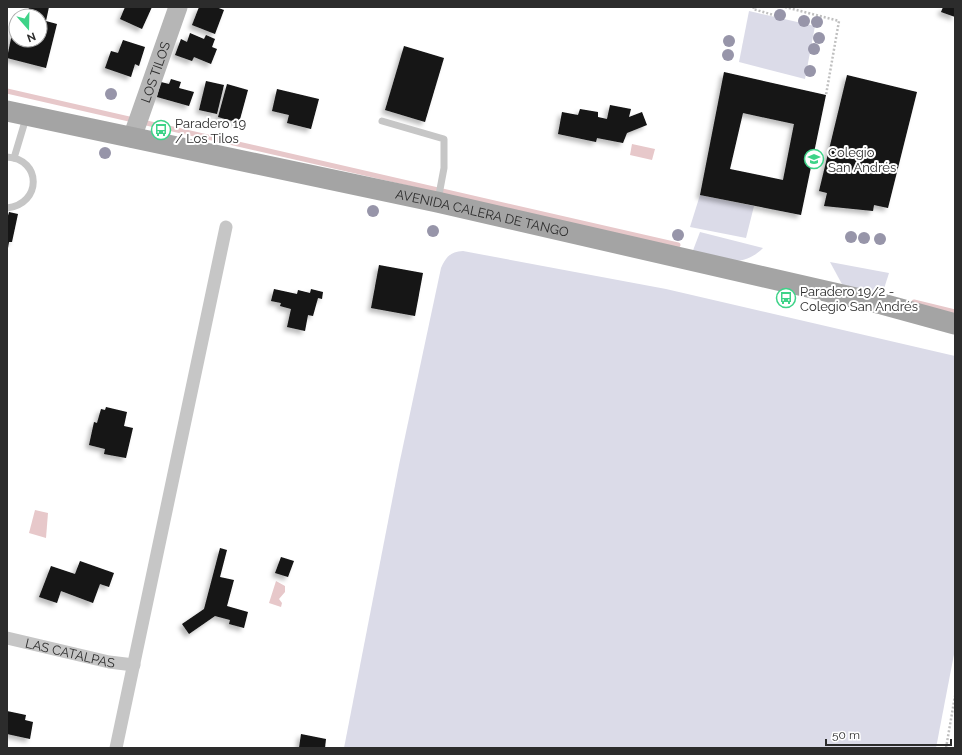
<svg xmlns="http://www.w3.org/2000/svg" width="962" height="755" font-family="Raleway,sans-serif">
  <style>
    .green { fill: #dbdbe8 }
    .water { fill: #e7c8ca }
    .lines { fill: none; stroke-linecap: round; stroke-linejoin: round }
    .stream { stroke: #e7c8ca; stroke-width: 5 }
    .building { fill: #131313; fill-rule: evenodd; filter: url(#shadow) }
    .path { stroke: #c0c0c0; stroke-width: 2.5; stroke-dasharray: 2 2; stroke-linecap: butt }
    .lane { stroke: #c6c6c6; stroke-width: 7 }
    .street { stroke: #c6c6c6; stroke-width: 13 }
    .secondary { stroke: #b6b6b6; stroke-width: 19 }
    .primary { stroke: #a4a4a4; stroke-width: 21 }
    .tree { fill: #9795a9 }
    .labels { text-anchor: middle; stroke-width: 4; stroke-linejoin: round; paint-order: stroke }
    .street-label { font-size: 13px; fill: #2c2c2c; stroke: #fff }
    .poi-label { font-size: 13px; fill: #2c2c2c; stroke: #fff; text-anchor: start }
  </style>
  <defs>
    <filter id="shadow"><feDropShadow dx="-3.5" dy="3.5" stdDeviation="2" flood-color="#0004"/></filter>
  </defs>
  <rect width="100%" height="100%" fill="#fff"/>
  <g class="green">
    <polygon points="749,11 815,26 805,79 739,62"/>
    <polygon points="700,195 754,206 746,238 690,227"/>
    <path d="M700 232 763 248C741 270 719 259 692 253Z"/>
    <path d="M463 251 666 289 955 356V649L936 748H344L399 465 441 268C446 257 450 252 463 251Z"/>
    <polygon points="830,262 889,273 882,295 843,286"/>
  </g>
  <g class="water">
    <polygon points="632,144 655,149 652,160 630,155"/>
    <polygon points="35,510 48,513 46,538 29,533"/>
    <polygon points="276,581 285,586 285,592 279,599 282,603 281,607 269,603"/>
  </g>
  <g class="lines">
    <g class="stream">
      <polyline points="7,91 678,245"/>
      <polyline points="914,302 955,312"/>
    </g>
  </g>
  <g class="building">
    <polygon points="29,7 49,7 46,21 57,24 46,68 7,58 15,19 16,40 40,40 40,16 27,16"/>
    <polygon points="125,7 152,7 142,29 120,19"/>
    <polygon points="199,7 216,7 224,10 215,34 192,25"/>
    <polygon points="943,7 955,7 955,17 941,12"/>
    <polygon points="190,33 204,39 206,35 215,39 212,47 217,49 211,64 194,57 192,61 175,55 181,39 187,42"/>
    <polygon points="123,40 145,47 139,66 135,64 131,77 105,68 111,51 118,53"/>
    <polygon points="404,46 444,58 425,122 385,110"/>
    <path d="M724 72 826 95 801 215 700 195ZM743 113 794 124 783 180 730 169Z"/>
    <polygon points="847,75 917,92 888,208 874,205 873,211 824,206 827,193 819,191"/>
    <polygon points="171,79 181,82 179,88 194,92 189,106 157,97 161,82 169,84"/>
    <polygon points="206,81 224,85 217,114 199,110"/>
    <polygon points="227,84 248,90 239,123 218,117"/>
    <polygon points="277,89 319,99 311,129 287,123 289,115 272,111"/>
    <polygon points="610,105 631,109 629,117 642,112 647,125 627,133 623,143 597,138 596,142 558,134 562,112 578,115 580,109 598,112 598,117 607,119"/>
    <polygon points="9,212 18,214 12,242 9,242 8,248 7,219"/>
    <polygon points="379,265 423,273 415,316 371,308"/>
    <polygon points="274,289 297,294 298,290 310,293 311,289 323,292 322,299 318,298 313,316 308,315 305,331 287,327 291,309 280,306 281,303 271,301"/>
    <polygon points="106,407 127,412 124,426 133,428 126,458 104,454 105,449 89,445 94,422 97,423 101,409 105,410"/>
    <polygon points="220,548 227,550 220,577 234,580 227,606 248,612 244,628 229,624 230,620 215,616 189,634 182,624 204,609"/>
    <polygon points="281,557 294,561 288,577 275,573"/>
    <polygon points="80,561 114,573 109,587 100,584 93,603 61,591 57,603 39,597 51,566 75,574"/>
    <polygon points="7,711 26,715 25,720 33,722 30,739 7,734"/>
    <polygon points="301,734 326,739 325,748 299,748"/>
  </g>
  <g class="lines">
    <g class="path">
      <polyline points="754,7 753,9 777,16 780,7"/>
      <polyline points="785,7 839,21 826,95"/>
      <polyline points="946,748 955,696"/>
    </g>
    <g class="lane">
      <polyline points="382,121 444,139 444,168 438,200"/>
      <path d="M7 157C42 159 42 204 7 208"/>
      <polyline points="14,158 26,118"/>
    </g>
    <g class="street">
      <path id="s1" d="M7 638 109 662 134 665"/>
      <polyline points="116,748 226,227"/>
    </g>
    <path class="secondary" id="s2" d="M132 138 178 7"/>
    <path class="primary" id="s3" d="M7 111 437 202 882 304 955 324"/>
  </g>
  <g class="tree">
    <circle cx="780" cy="15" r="6"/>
    <circle cx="804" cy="21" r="6"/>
    <circle cx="817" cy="22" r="6"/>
    <circle cx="819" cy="38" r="6"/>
    <circle cx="729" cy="41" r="6"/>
    <circle cx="814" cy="49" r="6"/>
    <circle cx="728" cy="55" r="6"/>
    <circle cx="810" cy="71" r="6"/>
    <circle cx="111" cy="94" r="6"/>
    <circle cx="105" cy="153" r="6"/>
    <circle cx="373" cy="211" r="6"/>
    <circle cx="433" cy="231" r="6"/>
    <circle cx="678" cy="235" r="6"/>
    <circle cx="851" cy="237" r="6"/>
    <circle cx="864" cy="238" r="6"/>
    <circle cx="880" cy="239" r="6"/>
  </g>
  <defs>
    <g id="bus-ring" transform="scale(1)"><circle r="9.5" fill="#fff" stroke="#3ed388" stroke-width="1.5"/><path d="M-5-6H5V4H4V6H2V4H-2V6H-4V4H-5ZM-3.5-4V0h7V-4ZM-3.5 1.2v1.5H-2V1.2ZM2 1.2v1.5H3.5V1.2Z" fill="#3ed388"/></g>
    <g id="school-ring" transform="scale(1)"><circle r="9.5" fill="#fff" stroke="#3ed388" stroke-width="1.5"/><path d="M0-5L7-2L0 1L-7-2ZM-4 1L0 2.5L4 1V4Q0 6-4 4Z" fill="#3ed388"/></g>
  </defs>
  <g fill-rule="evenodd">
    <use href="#bus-ring" x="161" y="130"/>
    <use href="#school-ring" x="814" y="159"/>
    <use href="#bus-ring" x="786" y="298"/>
  </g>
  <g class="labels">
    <g class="street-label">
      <text dy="5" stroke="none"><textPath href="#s2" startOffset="70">LOS TILOS</textPath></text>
      <text dy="5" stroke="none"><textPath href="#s3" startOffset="486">AVENIDA CALERA DE TANGO</textPath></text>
      <text dy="5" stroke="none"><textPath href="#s1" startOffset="65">LAS CATALPAS</textPath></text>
    </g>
    <g class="poi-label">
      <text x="175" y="128">Paradero 19<tspan x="175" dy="15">/ Los Tilos</tspan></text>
      <text x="828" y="157">Colegio<tspan x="828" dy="15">San Andrés</tspan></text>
      <text x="800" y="296">Paradero 19/2 -<tspan x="800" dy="15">Colegio San Andrés</tspan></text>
    </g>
  </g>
  <rect width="962" height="755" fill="none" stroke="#2c2c2c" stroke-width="16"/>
  <g transform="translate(28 28) rotate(160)"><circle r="19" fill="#ffffff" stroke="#ababab"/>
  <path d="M0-3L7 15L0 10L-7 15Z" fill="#3ed388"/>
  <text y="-6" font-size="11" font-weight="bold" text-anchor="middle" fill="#2c2c2c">N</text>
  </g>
  <path d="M826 739v6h125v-6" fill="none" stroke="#2c2c2c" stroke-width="2"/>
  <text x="832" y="739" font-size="12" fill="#2c2c2c" stroke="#ffffff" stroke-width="3" paint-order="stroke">50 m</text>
</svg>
